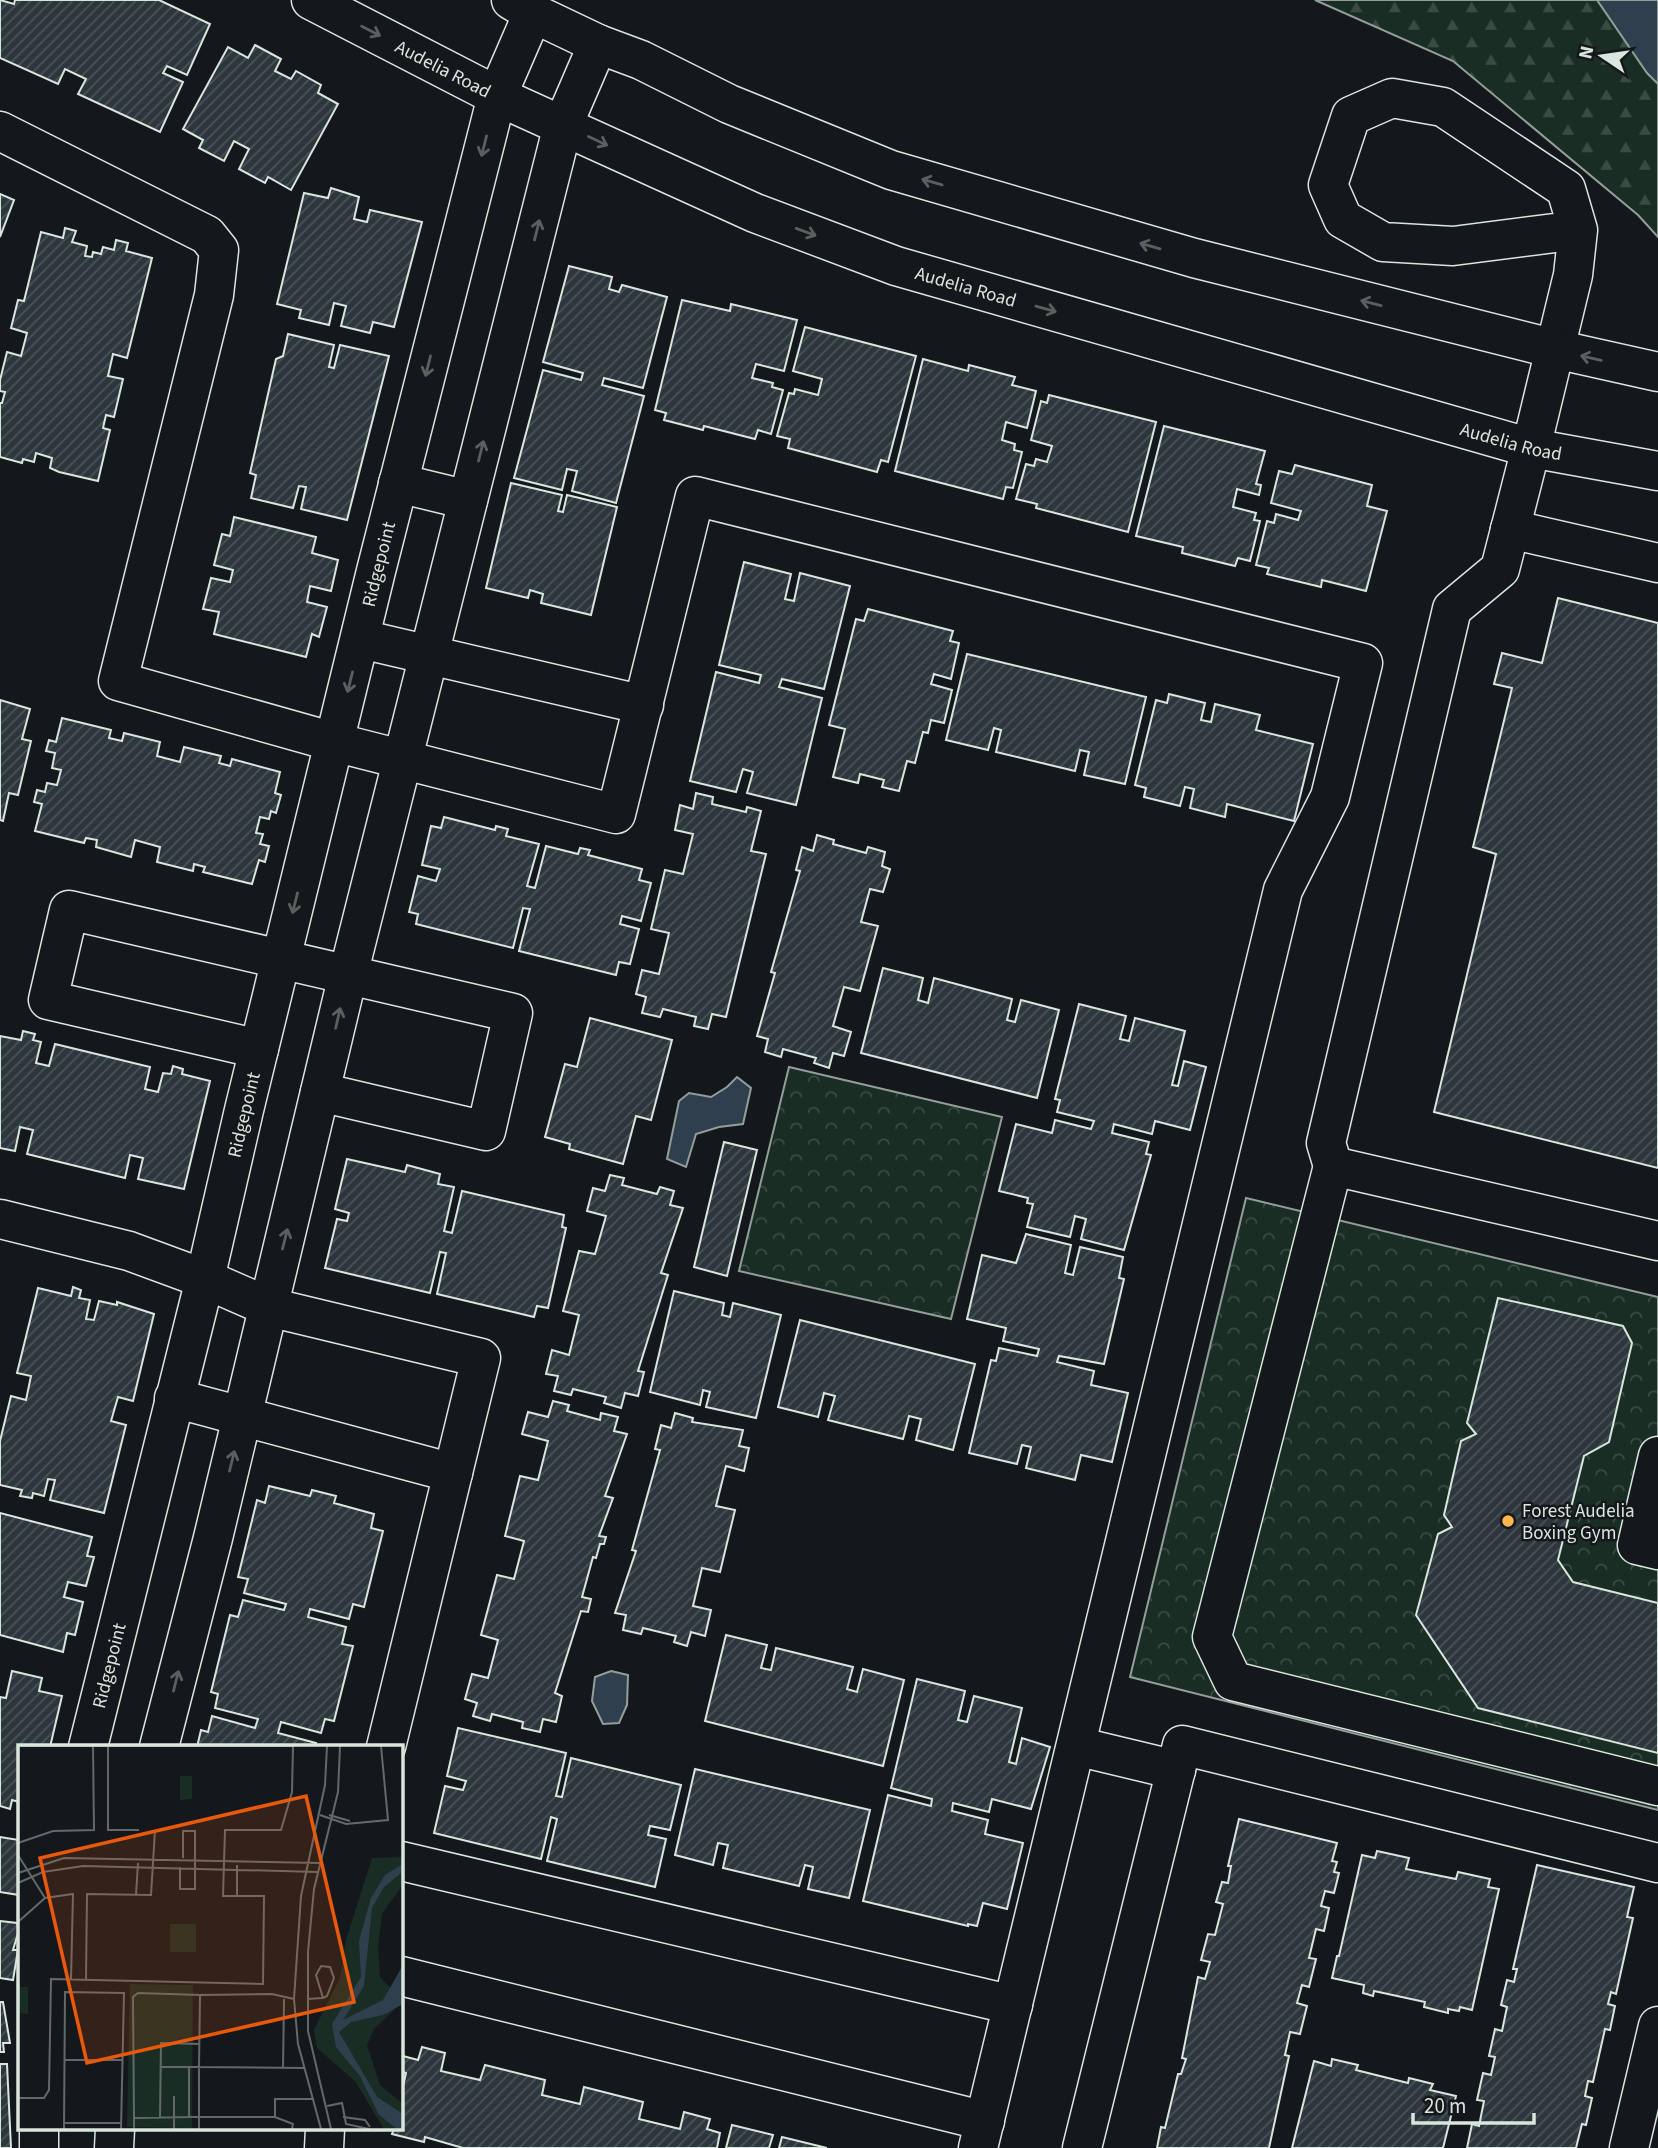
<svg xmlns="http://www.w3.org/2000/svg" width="1658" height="2148" font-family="'Source Sans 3',sans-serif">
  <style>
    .forest { fill: url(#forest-firs); stroke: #939e99; stroke-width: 2 }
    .park { fill: url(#park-crowns); stroke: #939e99; stroke-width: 2 }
    .water { fill: #2f3f4d; stroke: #939e99; stroke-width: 2 }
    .building { fill: url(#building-hatch); stroke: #d8e6dc; stroke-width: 2 }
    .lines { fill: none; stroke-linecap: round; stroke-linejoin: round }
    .minor-casing { stroke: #d8e6dc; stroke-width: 41 }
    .major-casing { stroke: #d8e6dc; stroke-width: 41 }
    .minor { stroke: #14181c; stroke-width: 38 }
    .major { stroke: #14181c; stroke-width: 38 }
    .oneway { stroke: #59605f }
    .poi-dot { fill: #ffb74d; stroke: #14181c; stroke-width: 2.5 }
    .labels { text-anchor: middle; stroke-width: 5; stroke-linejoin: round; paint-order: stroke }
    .street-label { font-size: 19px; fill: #d8e6dc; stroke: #14181c }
    .poi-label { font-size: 19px; fill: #d8e6dc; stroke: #14181c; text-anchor: start }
    .inset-road { fill: none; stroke: #626a69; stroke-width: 2 }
    .view { fill: #e8590c; fill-opacity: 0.15; stroke: #e8590c; stroke-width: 3.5 }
    .inset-edge { fill: none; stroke: #d8e6dc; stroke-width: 3.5 }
  </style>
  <defs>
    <pattern id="forest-firs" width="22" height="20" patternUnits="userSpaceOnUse" patternTransform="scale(1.75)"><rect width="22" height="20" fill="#1a2d24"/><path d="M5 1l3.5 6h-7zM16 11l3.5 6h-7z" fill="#3b4b43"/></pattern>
    <pattern id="park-crowns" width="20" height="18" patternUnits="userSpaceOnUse" patternTransform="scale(1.75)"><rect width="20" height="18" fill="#1a2d24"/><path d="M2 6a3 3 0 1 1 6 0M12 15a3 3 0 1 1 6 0" fill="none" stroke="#3b4b43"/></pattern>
    <pattern id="building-hatch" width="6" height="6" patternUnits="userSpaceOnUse" patternTransform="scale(1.75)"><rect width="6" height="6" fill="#2c363c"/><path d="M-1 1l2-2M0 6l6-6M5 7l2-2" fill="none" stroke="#4a5358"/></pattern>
  </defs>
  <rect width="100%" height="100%" fill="#14181c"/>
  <polygon class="forest" points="1315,0 1658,0 1658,237 1638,215 1453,61"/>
  <g class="park">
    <polygon points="789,1067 1002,1117 951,1319 739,1271"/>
    <polygon points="1246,1198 1658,1297 1658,1810 1130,1677"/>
  </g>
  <g class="water">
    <polygon points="1597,0 1658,0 1658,84 1647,73"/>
    <polygon points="737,1077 751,1088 743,1124 719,1127 696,1134 686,1167 667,1159 679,1101 689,1093 711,1097 727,1087"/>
    <polygon points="611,1671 628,1675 627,1705 619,1723 603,1724 592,1701 595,1677"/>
  </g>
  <g class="building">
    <polygon points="0,0 14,4 15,0 159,0 210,24 187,75 167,66 163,73 183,82 160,132 78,94 86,79 65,69 58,84 0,58"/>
    <polygon points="255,45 281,59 275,71 291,79 296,71 321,85 318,93 338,104 291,190 268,177 265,183 239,169 249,149 234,141 224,161 199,148 203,140 183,129 228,47 248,58"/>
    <polygon points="331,188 359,197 354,219 367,222 370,210 422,222 394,327 373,322 370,333 341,326 346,306 334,303 329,325 299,318 301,310 277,304 304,193 328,198"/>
    <polygon points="0,194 14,200 0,237"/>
    <polygon points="65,228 76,231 72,242 87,246 85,256 92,257 93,252 101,254 103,247 114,250 116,240 128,243 126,251 152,258 127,358 113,354 108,376 123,379 114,417 106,415 103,428 110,430 98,481 59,472 50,468 52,458 36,453 34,462 23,459 22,463 0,457 0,403 2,403 5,392 0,391 0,380 7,352 21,356 27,333 11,328 18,300 24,301 41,232 63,238"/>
    <polygon points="569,266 612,277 609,289 619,292 622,285 667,297 643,388 604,378 602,385 644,396 616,503 572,491 577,471 567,469 562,490 514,478 543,370 581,380 583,373 543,362"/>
    <polygon points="682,300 730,311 731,304 797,320 784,371 756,364 752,378 773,383 772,387 783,390 771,434 758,430 755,439 704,426 703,430 664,420 666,413 655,410"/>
    <polygon points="805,327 916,356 888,462 881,460 877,472 788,448 790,439 777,436 789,393 794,394 795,389 818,395 822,379 793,371"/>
    <polygon points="288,334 334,345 329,367 334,368 340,345 389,356 347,520 301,509 306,487 299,486 293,508 251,498 256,475 250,473 276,359 283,356"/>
    <polygon points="923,359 968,371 969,365 1015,377 1012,385 1036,391 1027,428 1006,422 1002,440 1015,444 1014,450 1022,452 1013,488 1006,487 1003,499 895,471"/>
    <polygon points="1049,395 1156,422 1128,532 1036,508 1037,504 1016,499 1026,464 1034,466 1036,459 1047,462 1052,446 1031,440 1041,401 1047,403"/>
    <polygon points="1164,426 1265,451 1256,484 1261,485 1259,495 1237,489 1233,507 1256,513 1254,520 1260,521 1250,561 1238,558 1235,566 1182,553 1183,547 1136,536"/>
    <polygon points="1295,465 1372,485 1367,506 1387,511 1366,591 1322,580 1321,587 1267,574 1269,568 1256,565 1267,521 1274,523 1276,514 1298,520 1301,511 1271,503 1279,471 1292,474"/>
    <polygon points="511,483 562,495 558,511 563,512 567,495 617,507 591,615 541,603 543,594 530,590 528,598 486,588"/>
    <polygon points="234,517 316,537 312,553 338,560 331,591 310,586 307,602 327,607 319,637 312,634 306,657 214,634 219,612 203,609 211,578 230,582 233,570 214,565 222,534 230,536"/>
    <polygon points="744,562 791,574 785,599 794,601 800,573 850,586 824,689 782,679 779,687 822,698 796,805 747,793 753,772 743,769 736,792 690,781 716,672 759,683 761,675 719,665"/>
    <polygon points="1558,598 1658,623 1658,1168 1434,1112 1496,854 1473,847 1512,688 1494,684 1502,653 1542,663"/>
    <polygon points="868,609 953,631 950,641 959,643 951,679 934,674 931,684 952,690 944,723 931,720 928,733 923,732 915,763 907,761 899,791 882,787 884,780 860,774 858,783 833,777 845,729 829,725 856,619 864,621"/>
    <polygon points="967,654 1146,697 1125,784 1084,775 1089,752 1080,750 1075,771 996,752 1001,730 994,728 988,750 946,740"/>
    <polygon points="1169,694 1205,703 1201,720 1211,722 1215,704 1260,715 1256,730 1313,744 1294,821 1227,804 1225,817 1190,808 1194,789 1185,787 1180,806 1144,797 1146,788 1135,785 1156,700 1167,703"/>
    <polygon points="0,700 30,709 22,739 31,741 18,795 9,793 3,821 0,820"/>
    <polygon points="62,718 111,730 109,738 122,741 124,733 160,742 157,756 180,762 184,747 221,756 219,763 230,766 232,759 280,772 275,793 281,795 276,813 271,811 269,819 260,817 256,833 263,834 260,844 269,846 265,862 259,860 252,884 203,872 205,867 194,864 193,871 157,862 160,847 135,840 131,857 96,847 97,840 86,838 84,843 35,831 42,804 34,802 37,790 45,792 47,783 57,785 61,770 52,768 55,753 46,751 49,740 56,742"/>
    <polygon points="696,793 713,797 712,804 746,812 747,807 761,811 751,851 766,854 726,1017 712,1014 708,1029 694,1026 696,1017 663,1009 660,1017 642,1013 646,997 636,994 642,970 659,974 669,933 651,929 665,870 683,874 693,834 675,830 680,805 693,809"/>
    <polygon points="444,817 495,830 496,826 508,829 506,836 539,844 527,886 535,888 546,846 578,854 580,848 590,850 588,855 642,869 639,880 651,883 641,921 622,916 620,924 639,929 630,964 619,962 616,975 519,951 530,909 523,908 513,948 416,924 418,914 409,912 418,876 436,881 440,869 422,865 431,826 441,828"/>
    <polygon points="817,835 834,840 833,844 866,853 868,847 885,852 882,866 890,869 883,892 870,889 861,922 878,926 860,991 844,987 833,1026 851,1032 844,1056 833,1053 829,1068 814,1063 816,1058 783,1049 781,1057 765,1052 768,1039 757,1036 775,973 771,972 800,871 796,870 802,847 813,851"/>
    <polygon points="883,968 923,978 918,1000 928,1003 934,978 1012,999 1007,1020 1015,1022 1021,1000 1059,1010 1037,1098 861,1053"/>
    <polygon points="1079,1004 1126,1016 1120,1039 1129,1041 1135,1018 1185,1031 1172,1085 1178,1086 1184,1061 1206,1067 1190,1130 1155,1121 1152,1134 1114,1124 1112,1133 1149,1142 1146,1154 1151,1155 1124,1250 1081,1239 1086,1219 1075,1216 1070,1237 1027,1227 1033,1204 1027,1203 1028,1198 999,1191 1016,1124 1052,1133 1055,1120 1091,1129 1094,1121 1057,1112 1060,1100 1055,1099"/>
    <polygon points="590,1018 672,1040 651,1120 636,1116 623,1164 569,1149 570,1144 545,1137 565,1064 577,1067"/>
    <polygon points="23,1031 35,1034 33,1040 41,1042 36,1063 49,1066 55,1044 150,1067 145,1089 158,1092 163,1073 171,1074 173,1066 183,1069 182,1074 210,1081 184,1189 138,1179 143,1158 130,1155 125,1178 27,1154 33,1130 20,1127 15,1151 0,1148 0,1036 21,1040"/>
    <polygon points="724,1142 757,1150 727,1276 694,1267"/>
    <polygon points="347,1159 405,1172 407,1165 440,1174 438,1184 454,1187 444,1231 452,1233 462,1191 564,1215 562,1227 566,1228 548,1308 537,1306 534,1317 437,1294 446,1253 440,1252 430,1293 325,1268 337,1219 347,1221 349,1213 335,1209"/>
    <polygon points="610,1175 624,1178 622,1185 657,1194 660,1187 674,1191 670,1205 683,1208 661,1273 668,1275 638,1371 644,1372 638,1396 625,1393 621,1408 604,1403 606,1397 573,1389 571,1395 554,1391 558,1376 546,1374 552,1350 569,1355 579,1315 563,1311 579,1251 595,1254 606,1216 587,1211 593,1188 605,1191"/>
    <polygon points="1026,1234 1071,1245 1065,1273 1073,1275 1080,1247 1123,1257 1119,1278 1124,1279 1104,1364 1059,1356 1057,1362 1094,1371 1091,1385 1128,1393 1112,1462 1081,1455 1075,1480 1026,1468 1031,1447 1022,1445 1017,1464 969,1453 991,1360 996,1361 999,1348 1037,1356 1039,1349 1003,1341 1006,1328 967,1319 982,1255 1016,1263"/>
    <polygon points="73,1287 81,1290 79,1298 90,1300 86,1319 94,1320 99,1301 117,1305 117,1302 154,1314 133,1401 118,1397 111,1421 126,1425 104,1513 50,1500 55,1480 48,1479 44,1496 33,1493 32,1498 20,1496 22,1490 0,1485 0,1441 11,1396 26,1400 31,1376 17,1373 38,1288 71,1296"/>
    <polygon points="674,1291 724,1303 722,1315 730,1317 733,1303 781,1315 756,1418 706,1407 710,1392 703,1390 700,1405 650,1392"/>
    <polygon points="1498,1298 1623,1326 1632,1343 1609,1442 1584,1456 1558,1560 1573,1582 1658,1603 1658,1753 1478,1708 1416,1615 1438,1534 1452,1527 1444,1515 1461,1441 1476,1434 1467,1423"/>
    <polygon points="800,1320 975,1364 953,1450 916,1440 921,1419 909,1416 903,1439 828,1420 835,1396 824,1393 818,1417 778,1407"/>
    <polygon points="553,1401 569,1405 567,1411 600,1420 601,1413 618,1417 614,1431 627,1434 605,1496 613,1498 599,1536 606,1537 604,1544 600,1544 596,1558 593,1557 582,1597 591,1599 588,1612 581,1611 555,1693 562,1696 556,1722 543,1719 540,1732 522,1728 523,1722 492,1714 490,1721 473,1716 477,1703 465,1699 472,1674 488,1678 498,1640 481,1635 497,1575 514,1579 524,1541 505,1536 520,1476 538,1480 548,1441 522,1434 528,1412 548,1417"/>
    <polygon points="675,1413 693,1418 692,1422 743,1430 739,1446 749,1448 744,1471 726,1466 716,1506 735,1510 720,1572 702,1568 693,1606 711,1610 705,1636 691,1632 687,1646 674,1642 676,1636 643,1628 641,1634 623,1630 626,1615 615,1613 636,1551 632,1550 660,1450 655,1449 661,1425 671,1428"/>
    <polygon points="269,1486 310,1496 312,1490 336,1496 334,1503 374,1514 371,1528 383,1531 364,1607 353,1604 349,1619 310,1609 308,1617 346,1627 342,1644 353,1646 334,1721 325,1719 321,1733 281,1722 278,1733 316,1743 315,1747 197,1747 201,1730 208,1732 212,1716 255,1728 258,1719 215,1708 218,1694 211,1692 230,1615 238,1617 243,1600 284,1610 286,1604 244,1593 248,1579 238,1577 257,1500 265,1503"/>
    <polygon points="0,1513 92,1537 87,1556 94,1557 86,1586 68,1582 64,1597 83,1602 75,1635 67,1633 63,1652 0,1635"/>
    <polygon points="726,1635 767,1645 761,1668 771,1670 776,1648 853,1667 847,1689 857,1692 863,1669 904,1680 883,1766 705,1721"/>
    <polygon points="12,1671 42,1678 39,1691 62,1696 50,1747 19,1747 19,1802 12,1800 10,1809 0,1806 0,1697 6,1698"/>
    <polygon points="917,1679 965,1691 958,1720 967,1722 974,1696 1022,1708 1009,1762 1016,1764 1022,1738 1050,1747 1031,1809 992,1799 989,1812 953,1803 952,1811 988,1820 985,1834 1023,1843 1007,1909 983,1903 977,1926 968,1924 968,1926 863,1901 888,1795 931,1806 932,1799 891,1788"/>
    <polygon points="458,1728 566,1753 556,1796 562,1797 571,1758 681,1785 670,1830 650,1826 648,1835 666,1839 655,1887 547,1861 557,1819 551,1817 541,1859 434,1833 445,1786 463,1790 466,1781 447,1776"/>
    <polygon points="695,1769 870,1810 849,1898 808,1889 813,1867 805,1865 799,1886 723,1868 728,1845 718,1843 713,1865 675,1855"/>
    <polygon points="1239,1819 1337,1843 1332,1861 1337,1862 1334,1872 1339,1873 1334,1893 1325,1891 1321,1906 1329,1908 1324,1931 1316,1929 1309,1958 1316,1959 1309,1987 1302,1985 1297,2003 1307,2006 1300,2034 1290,2032 1285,2055 1289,2056 1269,2148 1157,2148 1161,2127 1165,2128 1178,2074 1181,2074 1186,2059 1182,2058 1198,1977 1205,1979 1210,1962 1201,1960 1208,1934 1215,1935 1223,1904 1216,1902 1222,1882 1228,1883 1231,1866 1228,1866"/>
    <polygon points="0,1837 19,1840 19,1895 0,1892"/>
    <polygon points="1377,1851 1409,1858 1406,1869 1456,1879 1458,1872 1490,1879 1488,1887 1499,1889 1472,2010 1460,2007 1459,2011 1448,2009 1448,2013 1424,2007 1425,2002 1374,1991 1373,1996 1363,1993 1364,1985 1332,1978 1337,1956 1339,1956 1362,1855 1375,1858"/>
    <polygon points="1537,1865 1634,1887 1627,1917 1633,1918 1616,1994 1611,1992 1608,2004 1615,2006 1610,2030 1605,2029 1593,2082 1588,2081 1585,2096 1592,2098 1586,2125 1582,2124 1576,2148 1467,2148 1472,2124 1479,2126 1484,2101 1477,2100 1483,2073 1491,2075 1495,2057 1489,2056 1495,2029 1502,2031 1507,2007 1501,2005 1507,1980 1514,1982 1517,1969 1513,1969"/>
    <polygon points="0,1921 17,1923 19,1930 13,1950 18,1950 13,1980 0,1978"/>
    <polygon points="0,2002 3,2002 10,2043 3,2043 4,2052 0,2052"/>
    <polygon points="422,2047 445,2053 441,2071 480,2080 485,2065 545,2080 542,2095 580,2104 584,2087 643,2102 639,2119 680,2129 684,2112 710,2119 707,2129 720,2133 717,2148 463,2148 425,2137 424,2142 392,2134 394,2129 401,2129 401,2095 406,2073 401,2071 403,2056 418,2060"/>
    <polygon points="1332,2059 1358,2065 1356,2070 1408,2083 1409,2078 1433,2084 1430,2090 1456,2096 1443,2148 1292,2148 1314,2061 1331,2066"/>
    <polygon points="0,2064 7,2064 11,2148 0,2148"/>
    <polygon points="732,2125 773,2135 769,2148 726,2148"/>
    <polygon points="782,2137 827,2148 779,2148"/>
  </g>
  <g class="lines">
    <g class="minor-casing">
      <g id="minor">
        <polyline points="0,131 207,235 219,250 214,295 118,681 334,742 616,814 695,496 1363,663 1330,797 1283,890 978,2148"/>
        <polyline points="1555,349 1573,275 1578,230 1566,189 1443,107 1392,98 1351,116 1328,185 1343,219 1383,242 1453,246 1578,230"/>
        <polyline points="1531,448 1500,569 1452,609 1326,1143 1333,1166 1658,1241"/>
        <polyline points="398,483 468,500"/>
        <polyline points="1510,529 1658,563"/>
        <polyline points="361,639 644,705"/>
        <polyline points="259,1049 48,1000 69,910 513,1013 486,1131 320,1092"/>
        <polyline points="1333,1166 1212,1637 1233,1681 1658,1786"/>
        <polyline points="0,1219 129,1251 205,1279 269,1307 481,1358 386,1747"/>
        <polyline points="174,1398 453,1473"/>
        <polyline points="1658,1456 1637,1545 1658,1550"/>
        <polyline points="1076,1746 1176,1770"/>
        <path id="s1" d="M88 1747 205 1279 244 1110 376 571 497 96 533 13"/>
        <polyline points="159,1747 213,1538 348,975 563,125 598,44"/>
        <polyline points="401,1861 1013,2005"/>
        <polyline points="401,1976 985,2121"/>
        <polyline points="39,2129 39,2148"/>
        <polyline points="114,2148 115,2129"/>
        <polyline points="324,2148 325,2129"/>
        <polyline points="1082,2148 1182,1745 1658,1863"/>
        <polyline points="1629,2148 1658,2026"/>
      </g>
    </g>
    <g class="major-casing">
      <g id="major">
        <path id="s2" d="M311 0 497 96 755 213 896 266 1531 448 1658 471"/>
        <polyline points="511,0 533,13 598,44 641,60 729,104 891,170 1194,258 1555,349 1658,372"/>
        <polyline points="1531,448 1555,349"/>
      </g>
    </g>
    <use href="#minor" class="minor"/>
    <use href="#major" class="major"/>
  </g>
  <defs><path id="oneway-shaft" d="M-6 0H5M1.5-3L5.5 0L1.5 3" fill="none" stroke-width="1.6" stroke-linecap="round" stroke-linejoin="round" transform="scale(1.75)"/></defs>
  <g class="oneway">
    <use href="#oneway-shaft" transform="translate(371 31) rotate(27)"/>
    <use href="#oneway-shaft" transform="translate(598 141) rotate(25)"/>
    <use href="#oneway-shaft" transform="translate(484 146) rotate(104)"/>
    <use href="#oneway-shaft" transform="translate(932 182) rotate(-164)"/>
    <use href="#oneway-shaft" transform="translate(537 230) rotate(-76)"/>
    <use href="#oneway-shaft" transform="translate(806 232) rotate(20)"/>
    <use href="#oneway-shaft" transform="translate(1150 246) rotate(-164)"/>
    <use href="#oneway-shaft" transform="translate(1371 303) rotate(-166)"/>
    <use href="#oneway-shaft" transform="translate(1046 309) rotate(16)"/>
    <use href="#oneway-shaft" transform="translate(1591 358) rotate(-167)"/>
    <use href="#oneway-shaft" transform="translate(428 366) rotate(104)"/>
    <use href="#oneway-shaft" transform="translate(481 451) rotate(-76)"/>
    <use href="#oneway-shaft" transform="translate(350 682) rotate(104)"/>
    <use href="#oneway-shaft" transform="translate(295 903) rotate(104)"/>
    <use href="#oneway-shaft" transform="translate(338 1018) rotate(-77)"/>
    <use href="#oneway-shaft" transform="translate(285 1239) rotate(-76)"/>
    <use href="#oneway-shaft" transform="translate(232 1461) rotate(-76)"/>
    <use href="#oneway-shaft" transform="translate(176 1681) rotate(-76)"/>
  </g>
  <circle class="poi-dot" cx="1508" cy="1521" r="7"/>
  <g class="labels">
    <g class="street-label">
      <text dy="7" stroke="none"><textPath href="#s2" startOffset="149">Audelia Road</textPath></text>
      <text dy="7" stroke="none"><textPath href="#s2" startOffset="716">Audelia Road</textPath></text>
      <text dy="7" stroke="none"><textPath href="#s2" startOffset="1283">Audelia Road</textPath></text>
      <text dy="7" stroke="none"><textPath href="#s1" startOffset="1218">Ridgepoint</textPath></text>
      <text dy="7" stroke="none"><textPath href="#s1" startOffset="651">Ridgepoint</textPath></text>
      <text dy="7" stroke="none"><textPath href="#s1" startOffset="84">Ridgepoint</textPath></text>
    </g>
    <g class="poi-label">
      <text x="1522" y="1517">Forest Audelia<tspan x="1522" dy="22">Boxing Gym</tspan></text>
    </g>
  </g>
  <g transform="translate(18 1745)">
    <rect width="385" height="385" fill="#14181c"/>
    <path d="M385 112V139L364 169 360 203 362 232 385 256 356 284 349 300 362 340 385 359V384H366L337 336 299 303 296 285 322 233 328 195 354 113Z" fill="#1a2d24"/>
    <path d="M162 31H174V54L162 55ZM152 179H178V207H152ZM112 239 175 240 174 383 109 382ZM0 242H10V269L0 268Z" fill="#1a2d24"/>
    <path d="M385 119V126L366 142 354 163 346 241 325 275 365 255 385 220V259L365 270 333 277 321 287 359 352 385 369V384H379L361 370 342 331 318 302 314 279 343 232 341 196 353 153 367 130Z" fill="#2f3f4d"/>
    <path class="inset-road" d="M0 1H90M302 70 328 79 370 75 363 1M311 70 332 76M121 85H90V1H276M0 98 35 86 76 85 75 1M0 110 27 153M162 122V144H177V86H165V113M0 128 46 113 302 118M0 138 25 127 65 121 300 127M118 150 120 118M219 151V120M0 177 27 153 55 149 53 234M68 234 69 149 133 150 137 85M276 254 254 249 182 250 181 322 287 323M289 254 305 253 309 251 316 233 312 222 303 221 298 230 305 253M46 315H104M143 322H181V384M265 324 266 254M0 353H26L31 345 33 234 245 239 246 151H205L207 85H263L274 47 275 2M309 361 324 358 328 379 351 384M171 372V322M257 372V354H296M325 372 347 375 352 382M116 373 115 252 120 248 182 250M142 373 143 298 182 299M46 378H103M46 384 47 247 106 248 103 384M116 384V373L171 372H257L275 379 274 384M156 384V351M303 384 280 299 276 254 283 151 307 40 309 1M313 384 290 286V207L296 144 320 47 322 1"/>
    <path class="view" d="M288 51 336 257 69 318 22 113Z"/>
    <rect width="385" height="385" class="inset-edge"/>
  </g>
  <g transform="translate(1602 56) rotate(283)" stroke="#14181c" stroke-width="5" paint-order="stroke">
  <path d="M0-5L12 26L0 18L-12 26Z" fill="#d8e6dc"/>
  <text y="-10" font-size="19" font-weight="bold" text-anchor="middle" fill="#d8e6dc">N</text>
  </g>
  <path d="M1413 2113v10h121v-10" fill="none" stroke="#d8e6dc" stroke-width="3.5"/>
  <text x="1424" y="2113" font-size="21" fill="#d8e6dc" stroke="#14181c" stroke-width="5" paint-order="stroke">20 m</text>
</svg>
